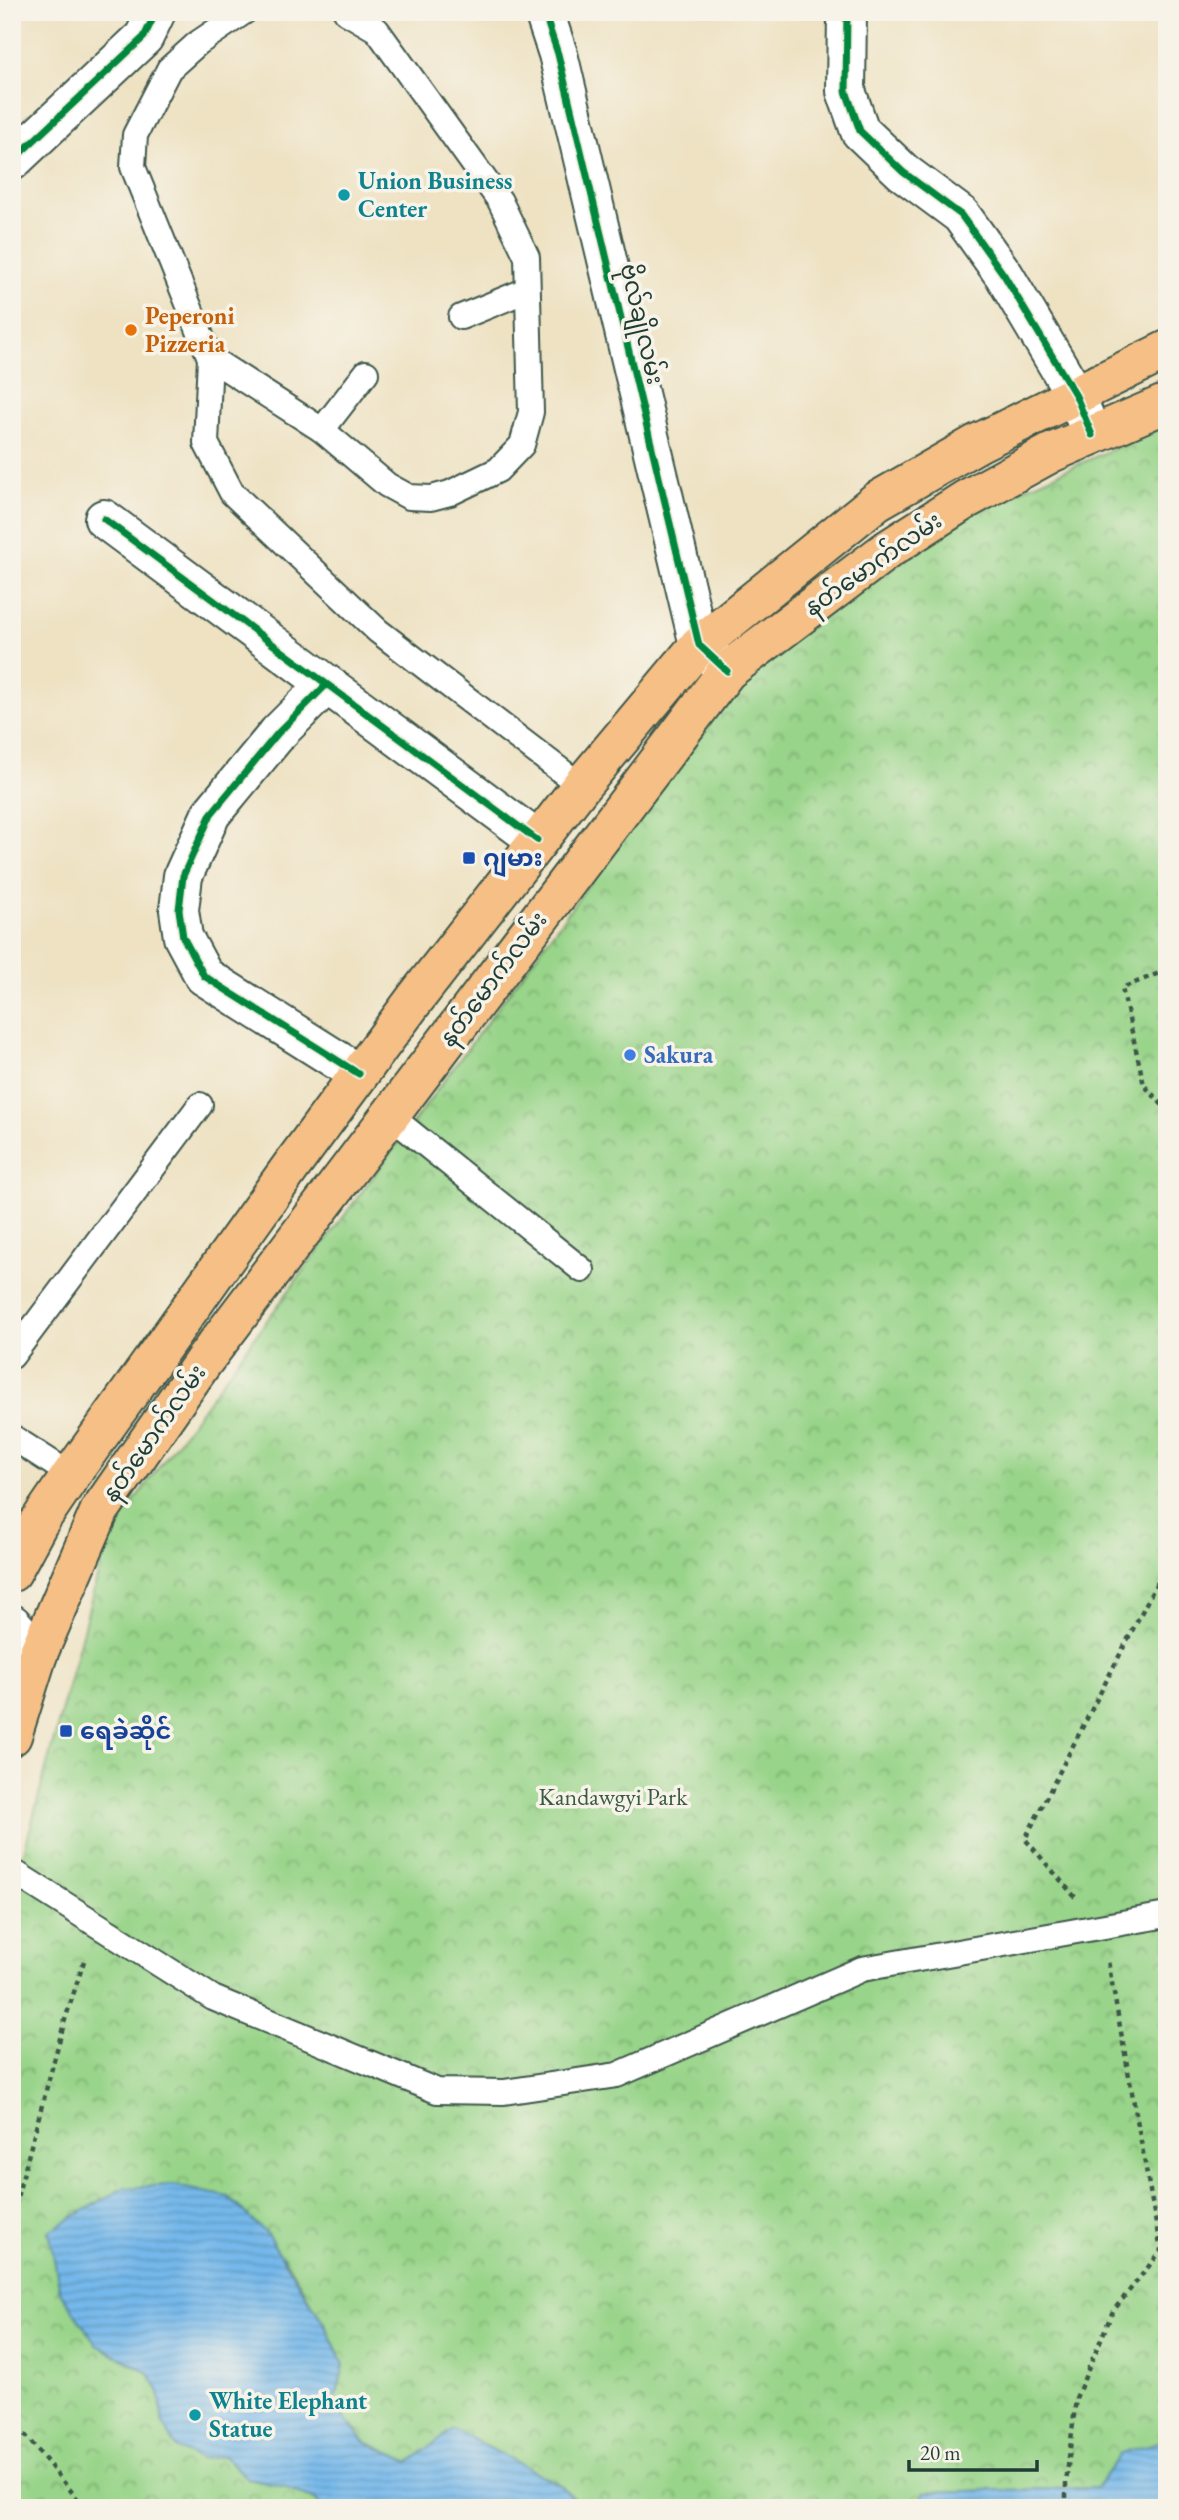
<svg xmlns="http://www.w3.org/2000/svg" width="1179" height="2520" font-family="'EB Garamond','Noto Sans Myanmar',serif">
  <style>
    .park { fill: url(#park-crowns); stroke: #5c885e; stroke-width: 2 }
    .water { fill: url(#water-rules); stroke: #4a7a90; stroke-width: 2 }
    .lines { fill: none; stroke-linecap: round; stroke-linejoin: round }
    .lane-casing { stroke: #3e5649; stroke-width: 28 }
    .street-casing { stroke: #3e5649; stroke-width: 42 }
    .primary-casing { stroke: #3e5649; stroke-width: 42 }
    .path { stroke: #3e5649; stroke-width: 4.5; stroke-dasharray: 5 5; stroke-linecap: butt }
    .lane { stroke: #fff; stroke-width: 24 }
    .street { stroke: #fff; stroke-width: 38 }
    .primary { stroke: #f5bf86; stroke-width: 38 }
    .cycleway-casing { stroke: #f7f3e8; stroke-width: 11 }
    .cycleway { stroke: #00873e; stroke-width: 7 }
    .culture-dot { fill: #0f9aa8; stroke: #f7f3e8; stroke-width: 2.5 }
    .food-dot { fill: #e8710a; stroke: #f7f3e8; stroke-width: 2.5 }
    .transit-dot { fill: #1a4fb4; stroke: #f7f3e8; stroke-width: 2.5 }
    .shop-dot { fill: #3f7fe0; stroke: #f7f3e8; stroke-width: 2.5 }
    .labels { text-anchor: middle; stroke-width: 7; stroke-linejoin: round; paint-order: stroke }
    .culture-label { font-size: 24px; font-weight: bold; fill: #0d838f; stroke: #f7f3e8; text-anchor: start }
    .food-label { font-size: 24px; font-weight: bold; fill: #c56008; stroke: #f7f3e8; text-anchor: start }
    .street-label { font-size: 24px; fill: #1f3d34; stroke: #f7f3e8 }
    .transit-label { font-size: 24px; font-weight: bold; fill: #164399; stroke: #f7f3e8; text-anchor: start }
    .shop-label { font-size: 24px; font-weight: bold; fill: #366cbe; stroke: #f7f3e8; text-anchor: start }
    .park-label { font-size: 24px; fill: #375b45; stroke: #f7f3e8 }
  </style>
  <defs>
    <pattern id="park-crowns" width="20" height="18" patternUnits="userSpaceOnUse" patternTransform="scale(1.75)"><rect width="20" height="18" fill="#98d489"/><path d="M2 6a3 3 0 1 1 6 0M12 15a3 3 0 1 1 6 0" fill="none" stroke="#7bad71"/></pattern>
    <pattern id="water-rules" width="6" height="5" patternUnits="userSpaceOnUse" patternTransform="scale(1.75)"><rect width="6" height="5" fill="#75b8eb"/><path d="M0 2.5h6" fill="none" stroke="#5f97bf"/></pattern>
  </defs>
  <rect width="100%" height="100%" fill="#f7f3e8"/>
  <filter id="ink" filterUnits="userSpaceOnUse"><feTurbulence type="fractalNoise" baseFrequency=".0143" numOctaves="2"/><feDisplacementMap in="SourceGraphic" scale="14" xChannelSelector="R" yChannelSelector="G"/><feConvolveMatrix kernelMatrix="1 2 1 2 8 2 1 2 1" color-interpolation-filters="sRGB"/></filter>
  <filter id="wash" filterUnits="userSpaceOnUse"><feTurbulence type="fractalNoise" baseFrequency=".00686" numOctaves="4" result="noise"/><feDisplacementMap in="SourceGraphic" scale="28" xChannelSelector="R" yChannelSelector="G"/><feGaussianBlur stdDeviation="1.57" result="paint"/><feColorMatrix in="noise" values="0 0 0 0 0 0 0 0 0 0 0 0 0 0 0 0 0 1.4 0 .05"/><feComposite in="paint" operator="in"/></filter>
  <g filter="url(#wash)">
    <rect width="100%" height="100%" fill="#eee2c3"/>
    <polygon class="park" points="1167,425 1167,2441 1121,2453 1096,2488 923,2492 924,2508 581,2508 562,2486 510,2460 409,2462 365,2442 334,2406 344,2365 325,2325 283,2256 97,2345 148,2372 159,2390 163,2424 201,2459 224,2456 248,2479 282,2486 317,2501 320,2508 12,2508 12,1897 108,1536 743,675 973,511"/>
    <g class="water">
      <polygon points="172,2185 228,2197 267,2234 325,2325 344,2365 334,2406 365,2442 409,2462 453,2429 562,2486 581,2508 320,2508 317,2501 282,2486 248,2479 224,2456 201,2459 177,2449 163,2423 159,2390 148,2372 97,2345 60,2292 49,2231 123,2188"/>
      <polygon points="1165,2440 1167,2508 924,2508 923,2492 1096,2488 1121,2453"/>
    </g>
  </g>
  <g filter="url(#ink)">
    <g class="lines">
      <g class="lane-casing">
        <g id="lane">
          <polyline points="244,12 198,43 169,69 135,135 133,167 210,358 206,443 232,493 378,631 581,786"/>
          <polyline points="461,317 527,290"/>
          <polyline points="210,358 322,430 387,485 409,497 431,498 450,493 498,470 522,445 531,412 527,257 500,201 377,30 346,12"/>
          <polyline points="322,430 366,373"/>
          <polyline points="389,1115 582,1270"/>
          <polyline points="12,1356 200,1105"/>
          <polyline points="12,1437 71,1475"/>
          <polyline points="12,1871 213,1998 437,2091 504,2092 617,2075 862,1969 1167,1915"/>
        </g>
      </g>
      <g class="street-casing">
        <g id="street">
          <polyline points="544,12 558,54 699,645 723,667"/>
          <polyline points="847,12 846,91 860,131 903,172 961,215 1004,275 1076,396 1092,435"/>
          <polyline points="12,161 144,37 156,12"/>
          <polyline points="104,519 537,840"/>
          <polyline points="326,685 278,733 211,814 183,876 179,910 183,937 204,976 359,1074"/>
          <polyline points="12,1624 38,1654"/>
        </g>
      </g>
      <g class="primary-casing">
        <g id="primary">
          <polyline points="12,1572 39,1522 71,1475 290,1168 415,999 581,786 699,645 877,501 978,443 1167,350"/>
          <polyline points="12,1736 38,1654 100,1510 203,1362 727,671 887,550 965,500 1051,453 1167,403"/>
        </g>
      </g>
      <g class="path">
        <polyline points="1167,970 1122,988 1144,1085 1167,1110"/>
        <polyline points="1075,1897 1025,1839 1167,1563"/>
        <polyline points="12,2216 65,2020 85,1958"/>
        <polyline points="12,2419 85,2508"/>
        <polyline points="1066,2508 1066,2483 1076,2398 1113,2311 1161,2251 1108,1961"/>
      </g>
      <use href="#lane" class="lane"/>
      <use href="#street" class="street"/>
      <use href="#primary" class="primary"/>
      <g class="cycleway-casing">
        <g id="cycleway">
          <polyline points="544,12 558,54 699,645 727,671"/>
          <polyline points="847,12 846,91 860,131 903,172 961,215 1004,275 1076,396 1092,435"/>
          <polyline points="12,161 144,37 156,12"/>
          <polyline points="104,519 537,840"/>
          <polyline points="326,685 278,733 211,814 183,876 179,910 183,937 204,976 359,1074"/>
        </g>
      </g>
      <use href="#cycleway" class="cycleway"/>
    </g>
  </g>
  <g class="culture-dot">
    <circle cx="344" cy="195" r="7"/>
    <circle cx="195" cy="2415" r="7"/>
  </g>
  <circle class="food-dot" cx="131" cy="330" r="7"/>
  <g class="transit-dot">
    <rect x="462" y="851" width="14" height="14" rx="3.5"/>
    <rect x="59" y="1724" width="14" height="14" rx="3.5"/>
  </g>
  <circle class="shop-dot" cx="630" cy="1055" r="7"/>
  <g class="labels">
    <g class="culture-label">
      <text x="358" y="189">Union Business<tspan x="358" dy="28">Center</tspan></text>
      <text x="209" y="2409">White Elephant<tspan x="209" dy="28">Statue</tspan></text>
    </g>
    <g class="food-label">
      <text x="145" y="324">Peperoni<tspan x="145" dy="28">Pizzeria</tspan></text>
    </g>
    <g class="street-label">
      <text transform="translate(642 324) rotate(77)" y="8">ဗိုလ်ချိုလမ်း</text>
      <text transform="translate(873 564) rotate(-35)" y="8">နတ်မောက်လမ်း</text>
      <text transform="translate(493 979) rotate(-53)" y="8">နတ်မောက်လမ်း</text>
      <text transform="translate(154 1433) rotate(-55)" y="8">နတ်မောက်လမ်း</text>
    </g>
    <g class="transit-label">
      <text x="483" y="866">ဂျမား</text>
      <text x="80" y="1739">ရေခဲဆိုင်</text>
    </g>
    <g class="shop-label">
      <text x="644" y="1063">Sakura</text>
    </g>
    <g class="park-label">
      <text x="613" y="1805">Kandawgyi Park</text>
    </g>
  </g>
  <rect width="1179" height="2520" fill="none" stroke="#f7f3e8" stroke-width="42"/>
  <path d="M909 2460v10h128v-10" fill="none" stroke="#1f3d34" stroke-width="3.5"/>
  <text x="920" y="2460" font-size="21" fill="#1f3d34" stroke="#f7f3e8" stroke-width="5" paint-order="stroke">20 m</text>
</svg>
